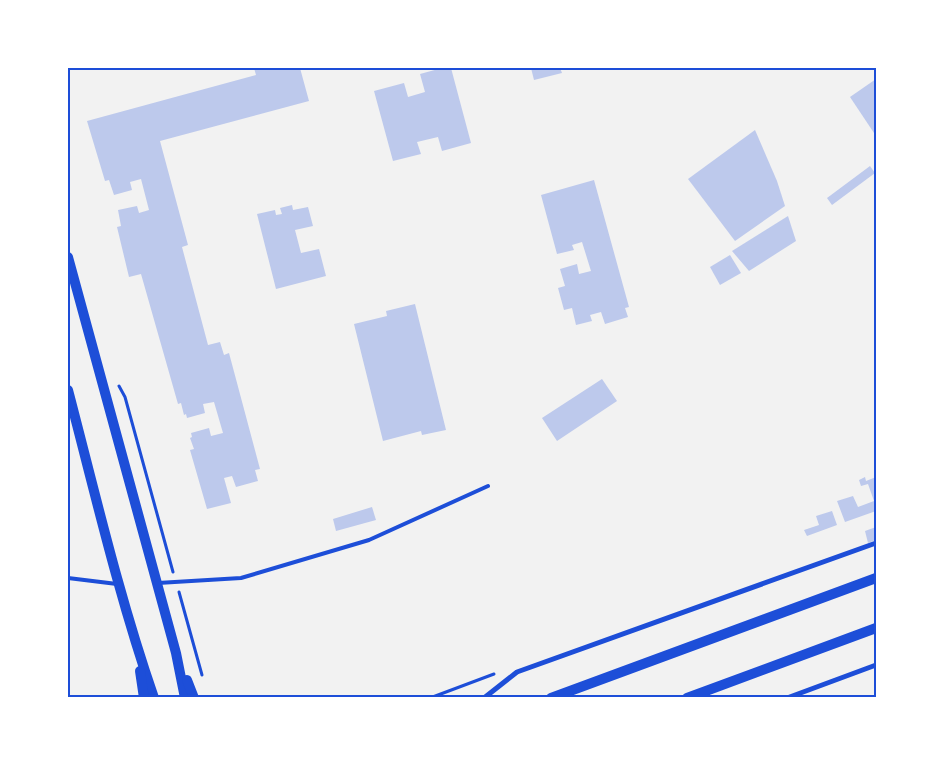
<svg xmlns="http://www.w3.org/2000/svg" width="944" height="765" font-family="Ubuntu,sans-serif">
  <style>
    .building { fill: #bdc9ec }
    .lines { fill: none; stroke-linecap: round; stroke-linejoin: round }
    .path { stroke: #1d4ed8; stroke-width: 3 }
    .service { stroke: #1d4ed8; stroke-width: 4 }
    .minor { stroke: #1d4ed8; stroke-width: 5 }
    .secondary { stroke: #1d4ed8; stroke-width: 10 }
    .neatline { fill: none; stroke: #1d4ed8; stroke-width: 2 }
  </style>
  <rect width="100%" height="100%" fill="#f2f2f2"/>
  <g class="building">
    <polygon points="254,68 274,68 275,70 286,68 300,68 309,101 160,141 188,245 182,247 208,345 220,342 224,355 229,353 260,469 255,470 258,481 236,487 232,476 224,478 231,503 207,509 190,450 194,449 190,438 192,437 191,433 209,428 211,436 223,433 214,402 203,404 205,413 187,418 186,414 184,415 181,403 178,404 141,274 129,277 117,227 121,226 118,210 137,206 139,213 149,210 141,179 130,182 132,190 114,195 109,180 105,181 87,121 256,75"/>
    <polygon points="442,68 451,68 471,143 442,151 438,137 417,142 421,154 393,161 374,91 404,83 408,97 425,92 420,74"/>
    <polygon points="531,68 560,68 562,73 534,80"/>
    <polygon points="876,79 876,136 850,97"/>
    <polygon points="755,130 777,181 785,206 735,241 688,179"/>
    <polygon points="870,166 875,173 832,205 827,198"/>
    <polygon points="594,180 629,307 625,308 628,317 605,324 601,312 590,315 592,321 576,325 572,308 564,310 558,288 565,286 560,269 577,264 579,274 591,271 582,242 572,245 574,250 557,254 541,195"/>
    <polygon points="292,205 293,210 308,207 313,226 295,230 301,253 319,249 326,276 276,289 257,214 275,210 276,215 282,214 280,208"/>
    <polygon points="788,216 796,241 749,271 732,251"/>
    <polygon points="730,255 741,273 720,285 710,267"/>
    <polygon points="415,304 446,430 422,435 421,431 383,441 354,324 387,316 386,311"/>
    <polygon points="602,379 617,401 557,441 542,418"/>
    <polygon points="865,477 866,481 876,477 876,511 845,522 837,501 853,496 858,507 874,501 868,484 861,486 859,480"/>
    <polygon points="372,507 376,520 336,531 333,519"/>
    <polygon points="832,511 837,525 807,536 804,530 819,525 816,516"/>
    <polygon points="876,527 876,540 868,543 865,531"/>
  </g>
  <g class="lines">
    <g class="path">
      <polyline points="119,386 125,397 173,572"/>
      <polyline points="179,592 202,675"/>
      <polyline points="430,698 494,674"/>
    </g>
    <g class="service">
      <polyline points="68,578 117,584"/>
      <polyline points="158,583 241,578 369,540 488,486"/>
    </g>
    <g class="minor">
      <polyline points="484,698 517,672 876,543"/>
      <polyline points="787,698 876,665"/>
    </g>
    <g class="secondary">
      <polyline points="68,257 176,653 185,698"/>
      <path d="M68 390C95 493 119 597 154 698"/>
      <polyline points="140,671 144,698"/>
      <polyline points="187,680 194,698"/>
      <polyline points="551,698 876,578"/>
      <polyline points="687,698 876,628"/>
    </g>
  </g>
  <rect width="944" height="765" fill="none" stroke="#ffffff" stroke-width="138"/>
  <rect x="69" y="69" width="806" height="627" class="neatline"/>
</svg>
